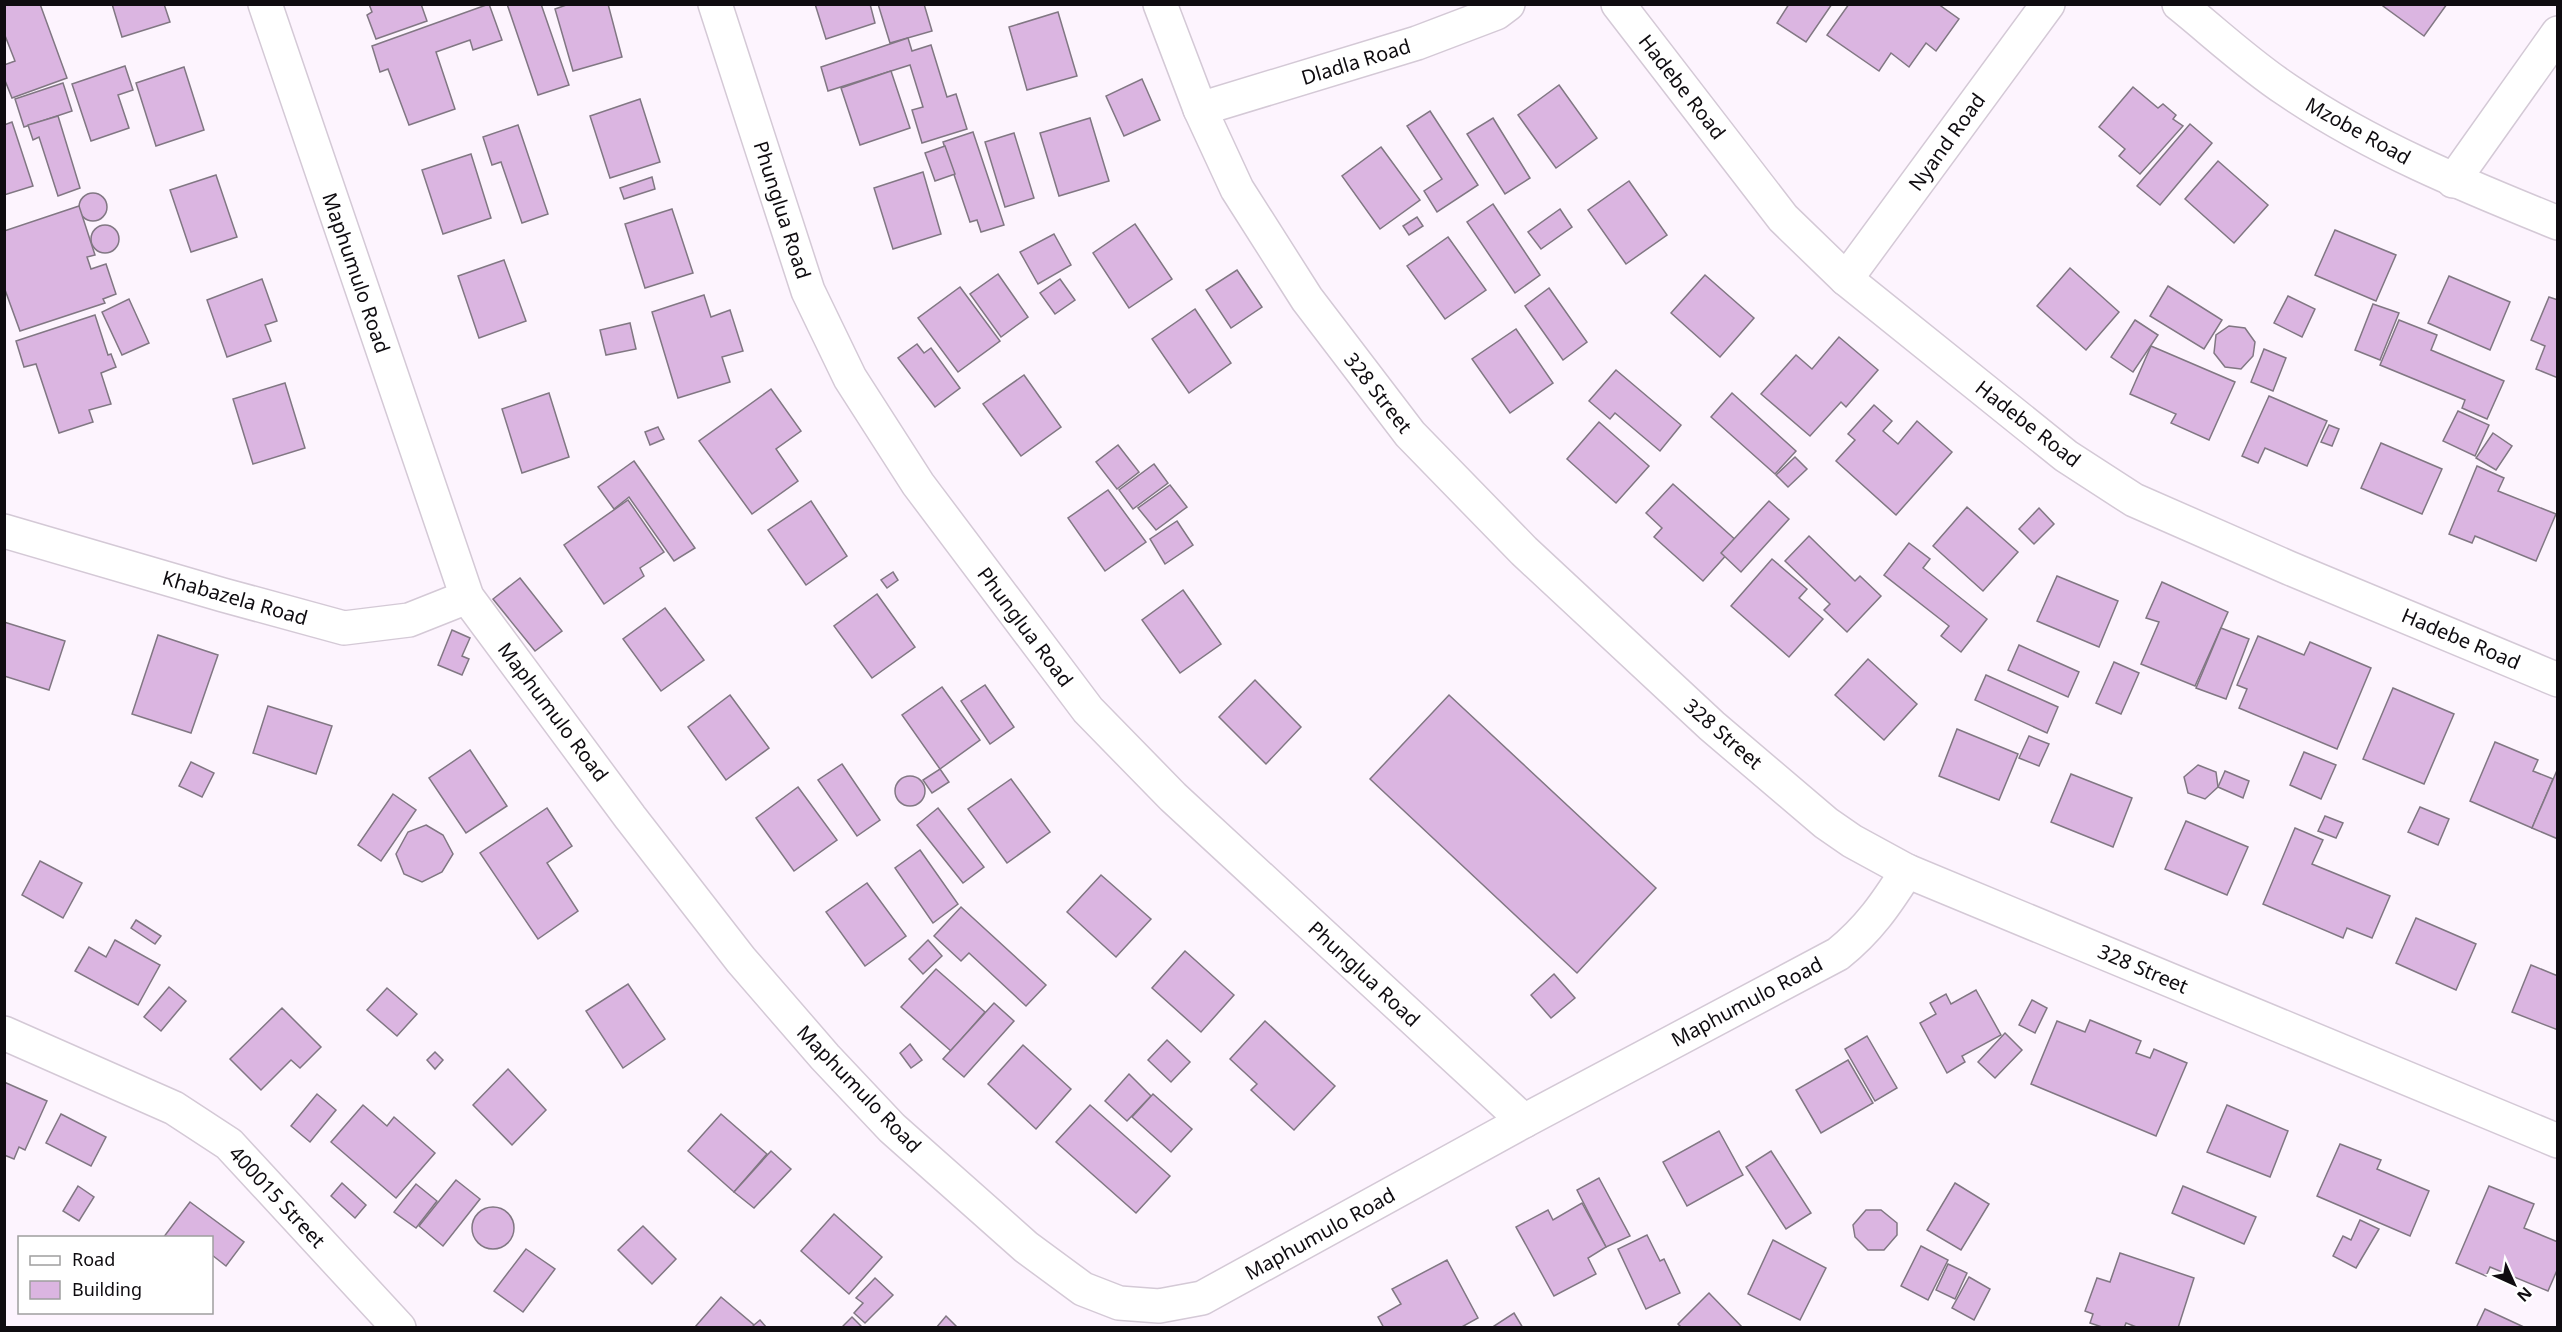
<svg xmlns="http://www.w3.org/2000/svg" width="2562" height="1332" font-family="'Noto Sans',sans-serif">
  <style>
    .building { fill: #dbb5e1; stroke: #817783; stroke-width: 1.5 }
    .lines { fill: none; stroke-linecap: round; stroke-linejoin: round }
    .minor-casing { stroke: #d4c9d6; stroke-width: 36 }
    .minor { stroke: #fff; stroke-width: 33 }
    .labels { text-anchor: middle; stroke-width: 4.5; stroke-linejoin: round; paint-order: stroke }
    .street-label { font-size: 20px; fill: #0f0c10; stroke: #fff }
  </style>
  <rect width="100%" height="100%" fill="#fdf4fe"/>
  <g class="building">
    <polygon points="4,4 40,4 67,78 12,98 4,78 4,65 15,61 4,33"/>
    <polygon points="112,4 164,4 170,22 122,37"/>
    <polygon points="369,4 421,4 427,21 376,39 367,15 372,12"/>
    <polygon points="489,4 502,40 473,50 470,40 436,52 455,109 409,125 388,69 380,72 372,46"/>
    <polygon points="507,4 541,4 569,85 538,95"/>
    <polygon points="569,4 608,4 622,57 573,71 555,9"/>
    <polygon points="815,4 870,4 875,23 826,39"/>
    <polygon points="878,4 924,4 932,31 890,43"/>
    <polygon points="1789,4 1832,4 1806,42 1777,23"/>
    <polygon points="1849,4 1938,4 1959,19 1936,51 1926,43 1909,67 1891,53 1879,71 1827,35"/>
    <polygon points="2384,4 2447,4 2424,36 2383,6"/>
    <polygon points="1058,12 1077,76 1027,90 1009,27"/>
    <polygon points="908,38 912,51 931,45 947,97 956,94 967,129 922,143 912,110 923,107 910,65 828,91 821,67"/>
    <polygon points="125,66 133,90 118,95 129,128 91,141 72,84"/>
    <polygon points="184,67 204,130 156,146 136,83"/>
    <polygon points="891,71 910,128 860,145 841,88"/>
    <polygon points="1142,79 1160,120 1124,136 1106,96"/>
    <polygon points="63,83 72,111 24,127 15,99"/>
    <polygon points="1559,85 1597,138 1556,168 1518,115"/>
    <polygon points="2133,87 2158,108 2163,104 2176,115 2173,119 2183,126 2140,174 2119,156 2125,149 2099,127"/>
    <polygon points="640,99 660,162 610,178 590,116"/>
    <polygon points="1430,111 1478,185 1437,212 1424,191 1442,179 1407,126"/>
    <polygon points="58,116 80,188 58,196 39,137 33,140 28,125"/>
    <polygon points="1090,118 1109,181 1059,196 1040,133"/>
    <polygon points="1493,118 1530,178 1505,194 1467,134"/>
    <polygon points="12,122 33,186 4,195 4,125"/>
    <polygon points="2190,124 2212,143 2160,205 2137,186"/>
    <polygon points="518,125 548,214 522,223 501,162 492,165 483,137"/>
    <polygon points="973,132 1004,225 981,232 977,220 970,222 943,142"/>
    <polygon points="1014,133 1034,198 1005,207 985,142"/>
    <polygon points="945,146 955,174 935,181 925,153"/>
    <polygon points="1381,147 1420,200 1380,229 1342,176"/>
    <polygon points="471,154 491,218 443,234 422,170"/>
    <polygon points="2218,161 2268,205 2234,243 2185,199"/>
    <polygon points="923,172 941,234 893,249 874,188"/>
    <polygon points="216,175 237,237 191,252 170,190"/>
    <polygon points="652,177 655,189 624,199 620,188"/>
    <polygon points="1629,181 1667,235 1626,264 1588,210"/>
    <circle cx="93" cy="207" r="14"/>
    <polygon points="1493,204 1540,275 1515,293 1467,222"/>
    <polygon points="79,206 95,255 87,257 91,269 106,264 116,294 103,299 105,303 20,331 4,287 4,231"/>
    <polygon points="672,209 693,273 645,288 625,224"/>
    <polygon points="1560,209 1572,227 1541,249 1528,232"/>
    <polygon points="1417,217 1423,226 1409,235 1403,226"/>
    <polygon points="1135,224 1172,279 1129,308 1093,253"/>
    <circle cx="105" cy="239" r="14"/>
    <polygon points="2335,230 2396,255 2376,301 2315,275"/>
    <polygon points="1054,234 1071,265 1038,284 1020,252"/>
    <polygon points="1448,237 1486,290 1445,319 1407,266"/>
    <polygon points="504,260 526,321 479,338 458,276"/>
    <polygon points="2070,268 2119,312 2086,350 2037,306"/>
    <polygon points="1237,270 1262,307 1231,328 1206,290"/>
    <polygon points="998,274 1028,317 1001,337 970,294"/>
    <polygon points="1705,275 1754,318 1720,357 1671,313"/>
    <polygon points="2449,276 2510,302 2490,350 2428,323"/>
    <polygon points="262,279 277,321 265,325 271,341 227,357 207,300"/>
    <polygon points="1060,279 1075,300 1055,314 1040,293"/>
    <polygon points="2168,286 2222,320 2204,349 2150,316"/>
    <polygon points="960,287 1000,341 958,372 918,318"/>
    <polygon points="1549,288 1587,342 1563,360 1525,306"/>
    <polygon points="704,295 711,317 730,310 743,351 722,357 730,382 678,398 652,312"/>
    <polygon points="2288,296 2315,309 2302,337 2274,323"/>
    <polygon points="2549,297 2558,300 2558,378 2536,369 2545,346 2531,340"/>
    <polygon points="129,299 149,343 122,355 102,312"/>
    <polygon points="2373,304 2399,313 2380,360 2355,350"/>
    <polygon points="1195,309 1231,363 1189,393 1152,339"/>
    <polygon points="95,315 108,355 111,354 116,367 101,373 111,404 89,410 93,422 59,433 36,364 24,367 16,341"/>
    <polygon points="2135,320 2158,335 2133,372 2111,357"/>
    <polygon points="2399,320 2437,335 2431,350 2504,381 2487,419 2462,408 2465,400 2380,365"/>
    <polygon points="630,323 636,349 606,355 600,330"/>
    <polygon points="2229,326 2245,328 2255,342 2253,356 2241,369 2225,367 2214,353 2216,335"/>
    <polygon points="1516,329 1553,383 1510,413 1472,359"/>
    <polygon points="1839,337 1878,370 1846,407 1841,402 1810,436 1761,394 1796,355 1812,369"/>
    <polygon points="917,344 924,353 931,348 960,388 935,407 898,358"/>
    <polygon points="2151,346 2235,382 2209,440 2171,423 2176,414 2130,394"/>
    <polygon points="2264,349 2286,358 2273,391 2251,382"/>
    <polygon points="1616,370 1681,425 1660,451 1615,413 1610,419 1589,401"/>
    <polygon points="1024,375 1061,427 1021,456 983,404"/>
    <polygon points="285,383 305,448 253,464 233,399"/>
    <polygon points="771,389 801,431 776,449 798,481 752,514 699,441"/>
    <polygon points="549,393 569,457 522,473 502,409"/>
    <polygon points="1732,393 1796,451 1775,474 1711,417"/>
    <polygon points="2269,396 2327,421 2307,466 2265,448 2258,463 2242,456"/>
    <polygon points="1874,405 1892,421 1883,431 1898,444 1917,421 1952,452 1896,515 1836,461 1855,440 1848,434"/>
    <polygon points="2458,411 2489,425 2475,456 2443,441"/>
    <polygon points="1599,422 1649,466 1616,503 1567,459"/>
    <polygon points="2329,425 2339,429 2332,446 2321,442"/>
    <polygon points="658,427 664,439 650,445 645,432"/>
    <polygon points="2493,433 2512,446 2496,470 2476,458"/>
    <polygon points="2381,443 2442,469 2422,514 2361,488"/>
    <polygon points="1118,445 1139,472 1117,489 1096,462"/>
    <polygon points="1795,457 1807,469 1788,487 1776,475"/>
    <polygon points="634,461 695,548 674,561 629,497 614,509 598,487"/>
    <polygon points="1154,464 1168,483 1133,509 1119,490"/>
    <polygon points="2477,466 2504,478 2498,491 2556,514 2536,561 2475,536 2472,543 2449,534"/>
    <polygon points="1673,484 1738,542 1703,581 1654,537 1662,528 1646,513"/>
    <polygon points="1170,485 1187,507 1156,530 1138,508"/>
    <polygon points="1108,490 1146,542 1105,571 1068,518"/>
    <polygon points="628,500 664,552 640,568 644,576 604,604 564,545"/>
    <polygon points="811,501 847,556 806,585 768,530"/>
    <polygon points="1769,501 1789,519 1741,572 1721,553"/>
    <polygon points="1967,507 2018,552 1983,591 1933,546"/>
    <polygon points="2039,508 2054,524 2034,544 2019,529"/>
    <polygon points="1177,521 1193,545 1165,564 1150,539"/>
    <polygon points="1809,536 1855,581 1860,576 1881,596 1847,632 1824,610 1830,604 1785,561"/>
    <polygon points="1909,543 1930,559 1923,568 1987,619 1961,652 1941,636 1949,626 1884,575"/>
    <polygon points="1772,559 1807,589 1799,598 1823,619 1789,657 1731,606"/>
    <polygon points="893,572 898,580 887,588 881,580"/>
    <polygon points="2057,576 2118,601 2099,647 2037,621"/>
    <polygon points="520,578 562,631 535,651 493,599"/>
    <polygon points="2162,582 2228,612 2195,686 2141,664 2159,622 2146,618"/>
    <polygon points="1183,590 1221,644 1180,673 1142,620"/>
    <polygon points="877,594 915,647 872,678 834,626"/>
    <polygon points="665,608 704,660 661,691 623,639"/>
    <polygon points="4,622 65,641 49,690 4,676"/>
    <polygon points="2221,628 2249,639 2226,699 2196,688"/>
    <polygon points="452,630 470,638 462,656 469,659 462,675 438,665"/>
    <polygon points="158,635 218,655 191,733 132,714"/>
    <polygon points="2258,636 2304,655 2310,642 2371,668 2337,749 2239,708 2247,689 2237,685"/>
    <polygon points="2019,645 2079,672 2068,697 2008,670"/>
    <polygon points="1868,659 1917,704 1884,740 1835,695"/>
    <polygon points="2114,662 2139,673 2121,714 2096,703"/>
    <polygon points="1986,675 2058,707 2047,733 1975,700"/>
    <polygon points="1255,680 1301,727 1266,764 1219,717"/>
    <polygon points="985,685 1014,727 990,744 961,701"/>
    <polygon points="942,687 980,740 940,769 902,715"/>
    <polygon points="2393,688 2454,714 2424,784 2363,759"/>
    <polygon points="730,695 769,748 726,780 688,727"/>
    <polygon points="1449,695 1656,888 1577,973 1370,779"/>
    <polygon points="268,706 332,726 316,774 253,753"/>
    <polygon points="1957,729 2018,754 1999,800 1939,776"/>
    <polygon points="2029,736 2049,744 2039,766 2019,758"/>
    <polygon points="2495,742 2538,760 2533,771 2553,779 2532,828 2470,801"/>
    <polygon points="470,750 507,806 466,833 429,778"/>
    <polygon points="2304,752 2336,765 2321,799 2290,785"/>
    <polygon points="191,762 214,773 202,797 179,786"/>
    <polygon points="842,764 880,820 857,836 818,780"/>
    <polygon points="2198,765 2216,772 2218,787 2205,799 2188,793 2184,777"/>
    <polygon points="2558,768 2558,839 2532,828"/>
    <polygon points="940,769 949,782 932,793 923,780"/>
    <polygon points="2225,771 2249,781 2243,798 2218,787"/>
    <polygon points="2071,774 2132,798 2113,847 2051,822"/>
    <circle cx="910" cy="791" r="15"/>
    <polygon points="1011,779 1050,832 1007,863 968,809"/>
    <polygon points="798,787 837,840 794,871 756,818"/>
    <polygon points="393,794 416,810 381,861 358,845"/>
    <polygon points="2420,807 2449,819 2438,845 2408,832"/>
    <polygon points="547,808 572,846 547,863 578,911 538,939 480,853"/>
    <polygon points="938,808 984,867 963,883 917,825"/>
    <polygon points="2325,816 2343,823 2336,838 2318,831"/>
    <polygon points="2186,821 2248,847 2227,895 2165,869"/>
    <polygon points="426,825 443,835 453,854 442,872 422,882 404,874 396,854 408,832"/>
    <polygon points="2295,828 2323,840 2312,864 2390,896 2372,938 2347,928 2343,938 2263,904"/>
    <polygon points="920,850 958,904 933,923 895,868"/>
    <polygon points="40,861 82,883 63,918 22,895"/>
    <polygon points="1101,875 1151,919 1116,957 1067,912"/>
    <polygon points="867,883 906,936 865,966 826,912"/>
    <polygon points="961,907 1046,985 1026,1006 969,953 961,961 934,936"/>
    <polygon points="2416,918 2476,944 2456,990 2396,963"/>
    <polygon points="136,920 161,936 155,944 131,928"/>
    <polygon points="115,940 160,965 138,1005 75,971 89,947 106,957"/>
    <polygon points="928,940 942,956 923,974 909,959"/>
    <polygon points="1185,951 1234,995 1201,1032 1152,988"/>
    <polygon points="2531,965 2558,976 2558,1030 2512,1012"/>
    <polygon points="936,969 985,1012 951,1051 901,1007"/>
    <polygon points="1554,974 1575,998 1551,1018 1531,995"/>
    <polygon points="628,984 665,1039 623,1068 586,1011"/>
    <polygon points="169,987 186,1001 161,1031 144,1017"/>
    <polygon points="387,988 417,1014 397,1036 367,1010"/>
    <polygon points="1976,990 2001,1035 1962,1056 1965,1062 1947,1073 1920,1023 1936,1014 1930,1003 1946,994 1951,1004"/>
    <polygon points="2032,1000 2047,1008 2035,1033 2019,1025"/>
    <polygon points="994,1003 1014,1021 964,1077 943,1059"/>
    <polygon points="282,1008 321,1047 300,1068 291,1060 261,1090 230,1059"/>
    <polygon points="2090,1020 2141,1041 2136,1053 2150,1058 2154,1049 2187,1063 2156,1136 2031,1084 2057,1021 2085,1032"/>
    <polygon points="1265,1021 1335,1086 1294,1130 1251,1090 1257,1084 1230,1059"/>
    <polygon points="2005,1033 2022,1050 1995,1078 1978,1062"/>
    <polygon points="1867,1036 1897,1088 1875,1101 1845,1049"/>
    <polygon points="1167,1040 1190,1062 1171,1082 1148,1060"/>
    <polygon points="910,1044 922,1060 911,1068 900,1053"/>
    <polygon points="1023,1045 1071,1089 1036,1129 988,1084"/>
    <polygon points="435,1052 443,1060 435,1069 427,1060"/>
    <polygon points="1848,1060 1873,1103 1821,1133 1796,1090"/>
    <polygon points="508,1069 546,1110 512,1145 473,1105"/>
    <polygon points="1129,1074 1151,1096 1127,1121 1105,1101"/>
    <polygon points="4,1082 47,1101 25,1150 19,1147 14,1159 4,1155"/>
    <polygon points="317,1094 336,1110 310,1142 291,1126"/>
    <polygon points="1153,1094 1192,1129 1171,1152 1132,1117"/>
    <polygon points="363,1105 387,1126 394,1117 435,1153 396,1198 331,1142"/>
    <polygon points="1090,1105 1170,1176 1136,1213 1056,1142"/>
    <polygon points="2227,1105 2288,1131 2270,1177 2207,1152"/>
    <polygon points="61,1114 106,1137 91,1166 46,1143"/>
    <polygon points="721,1114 767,1154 734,1192 688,1151"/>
    <polygon points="1719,1131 1743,1175 1687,1206 1663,1162"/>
    <polygon points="2340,1144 2381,1160 2377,1169 2429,1191 2410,1236 2317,1196"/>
    <polygon points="771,1151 791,1169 754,1208 734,1192"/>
    <polygon points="1771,1151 1811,1213 1786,1229 1746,1167"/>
    <polygon points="1599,1178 1630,1236 1606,1247 1577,1190"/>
    <polygon points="456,1180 480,1199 443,1246 419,1226"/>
    <polygon points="342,1183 366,1205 355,1218 331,1196"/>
    <polygon points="1955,1183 1989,1204 1961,1250 1927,1230"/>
    <polygon points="416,1184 437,1201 416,1228 394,1212"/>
    <polygon points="78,1186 94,1197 79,1221 63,1211"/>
    <polygon points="2183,1186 2256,1217 2244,1244 2172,1213"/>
    <polygon points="2489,1186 2534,1204 2524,1228 2558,1242 2558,1268 2548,1291 2490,1267 2486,1276 2456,1263"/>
    <polygon points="190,1202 244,1242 226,1266 212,1255 212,1238 163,1238"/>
    <polygon points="1582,1203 1606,1247 1588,1258 1596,1274 1554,1296 1516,1227 1548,1210 1553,1220"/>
    <circle cx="493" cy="1228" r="21"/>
    <polygon points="1866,1210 1881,1210 1897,1223 1897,1235 1884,1250 1868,1250 1855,1237 1853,1225"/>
    <polygon points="834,1214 882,1257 849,1294 801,1251"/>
    <polygon points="2360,1220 2379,1229 2356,1268 2333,1256 2343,1236 2351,1240"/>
    <polygon points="643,1226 676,1259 652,1284 618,1250"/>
    <polygon points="1647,1235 1660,1261 1664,1259 1680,1293 1646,1309 1618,1249"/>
    <polygon points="1773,1240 1826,1268 1800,1320 1748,1294"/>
    <polygon points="1921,1246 1948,1260 1928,1300 1901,1286"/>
    <polygon points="526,1249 555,1269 523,1312 494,1291"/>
    <polygon points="2120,1253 2194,1278 2178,1328 2139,1328 2126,1323 2124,1328 2105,1328 2090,1323 2093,1314 2085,1311 2097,1278 2110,1282"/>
    <polygon points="1447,1260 1478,1318 1460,1328 1384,1328 1378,1317 1401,1304 1392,1289"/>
    <polygon points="1948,1264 1967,1273 1955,1299 1936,1290"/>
    <polygon points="1969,1277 1990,1289 1974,1320 1952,1308"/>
    <polygon points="875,1278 893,1295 865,1323 854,1313 863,1303 856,1298"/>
    <polygon points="1709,1293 1743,1328 1682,1328 1678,1324"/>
    <polygon points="721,1297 754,1325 752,1328 695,1327"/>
    <polygon points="2485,1309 2526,1328 2476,1328"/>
    <polygon points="1514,1313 1523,1328 1491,1328"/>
    <polygon points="946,1316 958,1328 936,1328"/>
    <polygon points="852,1317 862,1327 862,1328 842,1327"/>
    <polygon points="760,1320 767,1328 752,1328 754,1325"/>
  </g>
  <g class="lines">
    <g class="minor-casing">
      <g id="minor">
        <path d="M265 4 467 597 630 817 741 960 825 1057 892 1128 1026 1247 1083 1289 1119 1303 1159 1306 1202 1298 1524 1121 1838 954C1869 929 1886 904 1907 871"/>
        <polyline points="715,4 808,291 850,378 918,484 1088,710 1173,797 1524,1121"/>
        <polyline points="1160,4 1200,109 1237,189 1307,299 1410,434 1524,551 1712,726 1826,823 1852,841 1907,871 2558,1141"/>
        <polyline points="1618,4 1783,218 1846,279 2066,456 2134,500 2289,568 2558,680"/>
        <path d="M2179 4C2215 33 2249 65 2287 90 2371 147 2464 185 2558 223"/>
        <polyline points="1200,109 1417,43 1496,13 1508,4"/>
        <polyline points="2453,181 2558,33"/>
        <polyline points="1846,279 2048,4"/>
        <polyline points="4,531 223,595 344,628 409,620 467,597"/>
        <polyline points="4,1033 174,1108 229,1144 399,1328"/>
      </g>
    </g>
    <use href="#minor" class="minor"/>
  </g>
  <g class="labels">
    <g class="street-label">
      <text transform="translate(1356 62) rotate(-17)" y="7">Dladla Road</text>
      <text transform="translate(1682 87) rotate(52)" y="7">Hadebe Road</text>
      <text transform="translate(2358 131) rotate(29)" y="7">Mzobe Road</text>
      <text transform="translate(1947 142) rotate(-54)" y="7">Nyand Road</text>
      <text transform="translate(782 210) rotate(72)" y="7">Phunglua Road</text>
      <text transform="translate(356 273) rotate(71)" y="7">Maphumulo Road</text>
      <text transform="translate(1378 393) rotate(52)" y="7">328 Street</text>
      <text transform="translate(2028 424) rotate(38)" y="7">Hadebe Road</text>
      <text transform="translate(235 598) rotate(16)" y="7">Khabazela Road</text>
      <text transform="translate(1025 627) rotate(53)" y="7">Phunglua Road</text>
      <text transform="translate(2461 639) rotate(23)" y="7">Hadebe Road</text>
      <text transform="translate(553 712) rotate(53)" y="7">Maphumulo Road</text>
      <text transform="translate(1723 734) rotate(41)" y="7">328 Street</text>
      <text transform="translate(2143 969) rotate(23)" y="7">328 Street</text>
      <text transform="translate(1364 974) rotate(43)" y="7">Phunglua Road</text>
      <text transform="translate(1747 1002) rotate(-28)" y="7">Maphumulo Road</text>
      <text transform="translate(859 1089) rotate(46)" y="7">Maphumulo Road</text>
      <text transform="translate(277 1197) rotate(47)" y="7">400015 Street</text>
      <text transform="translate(1320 1234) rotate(-29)" y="7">Maphumulo Road</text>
    </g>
  </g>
  <rect width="2562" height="1332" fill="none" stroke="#0f0c10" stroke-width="12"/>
  <rect x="18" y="1236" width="195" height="78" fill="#ffffff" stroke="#9f9e9f" stroke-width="1.5"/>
  <rect x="30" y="1256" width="30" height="9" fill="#ffffff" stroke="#9f9e9f" stroke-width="1.5"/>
  <text x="72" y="1266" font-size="18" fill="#0f0c10">Road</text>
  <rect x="30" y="1281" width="30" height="18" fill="#dbb5e1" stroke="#9f9e9f" stroke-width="1.5"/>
  <text x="72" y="1296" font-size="18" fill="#0f0c10">Building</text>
  <g transform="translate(2514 1284) rotate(135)" stroke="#ffffff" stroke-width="4.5" paint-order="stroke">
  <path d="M0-4.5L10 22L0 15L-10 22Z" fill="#0f0c10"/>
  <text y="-9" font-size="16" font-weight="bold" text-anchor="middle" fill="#0f0c10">N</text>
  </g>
</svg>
